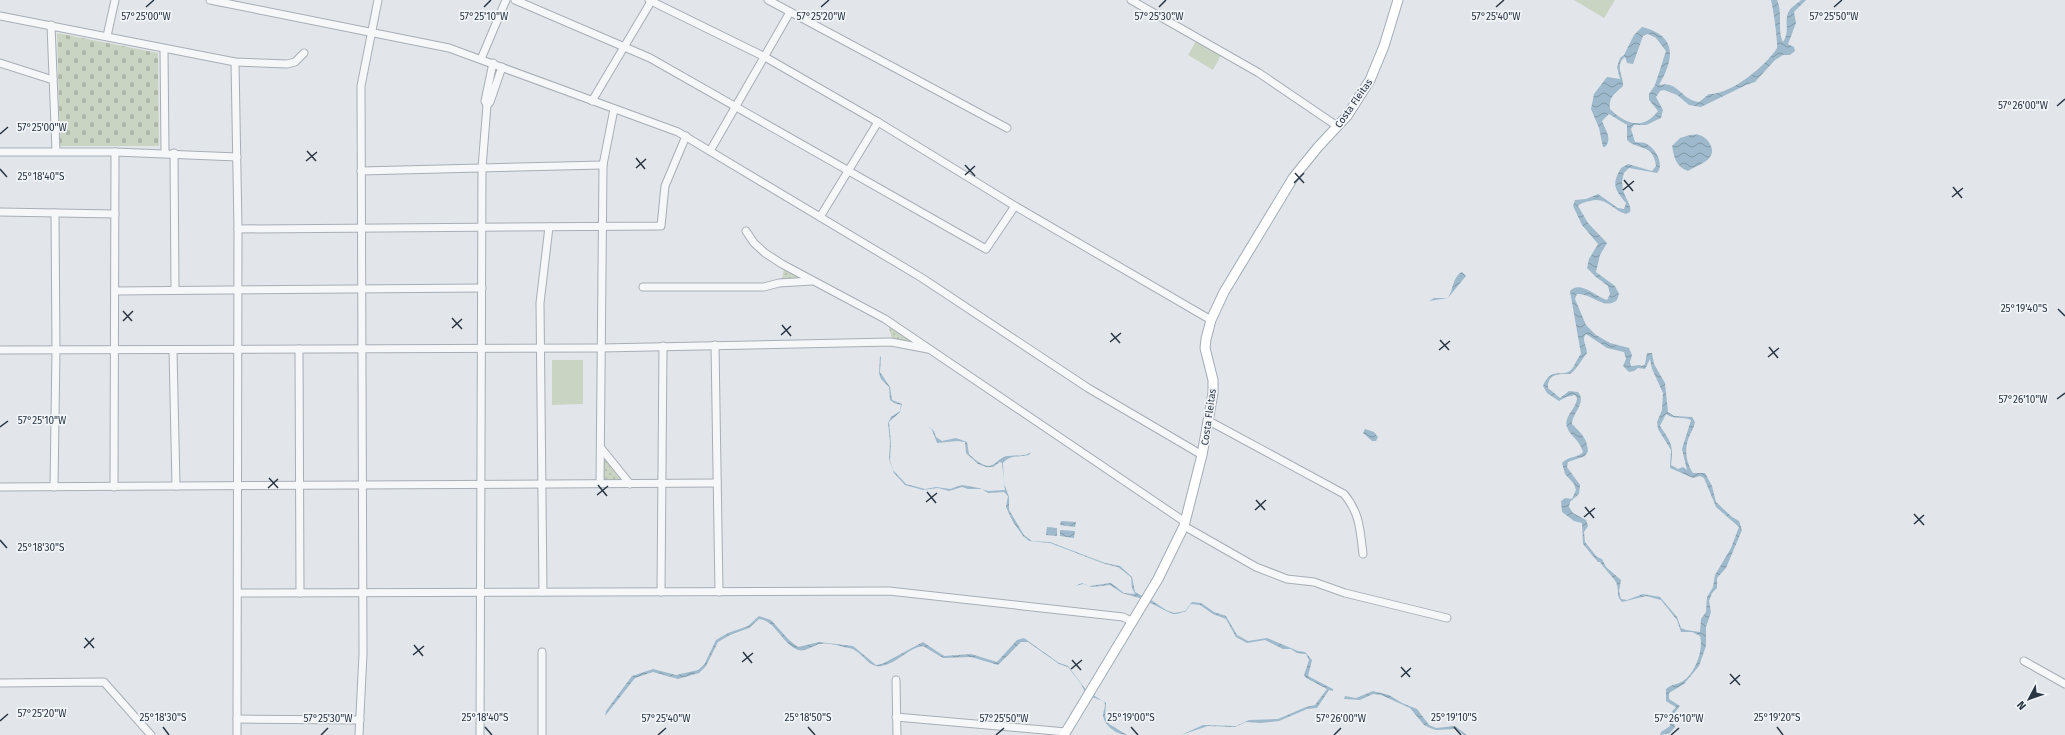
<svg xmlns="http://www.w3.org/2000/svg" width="2065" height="735" font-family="'Fira Sans',sans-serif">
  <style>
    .grass { fill: url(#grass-dots) }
    .cemetery { fill: url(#cemetery-stones) }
    .pitch { fill: #cad4c3 }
    .water { fill: url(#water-waves); fill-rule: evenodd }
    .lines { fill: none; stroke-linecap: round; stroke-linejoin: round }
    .minor-casing { stroke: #a7aeb5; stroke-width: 9 }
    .major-casing { stroke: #a1acb6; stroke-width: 11 }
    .minor { stroke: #f5f7f9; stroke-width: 7 }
    .major { stroke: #fff; stroke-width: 9 }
    .ticks { fill: none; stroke: #2a3643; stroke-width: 1.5 }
    .labels { text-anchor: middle; stroke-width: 3.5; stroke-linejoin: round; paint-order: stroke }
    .street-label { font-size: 10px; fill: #2a3643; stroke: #f2f5f8 }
    .ticks-label { font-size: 10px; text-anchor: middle; fill: #2a3643; stroke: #f2f5f8; stroke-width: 3.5; stroke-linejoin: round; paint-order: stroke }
  </style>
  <defs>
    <pattern id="grass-dots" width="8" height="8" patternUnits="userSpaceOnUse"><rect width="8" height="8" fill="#cad4c3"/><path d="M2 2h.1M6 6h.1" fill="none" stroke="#aeb7a9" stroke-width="1.8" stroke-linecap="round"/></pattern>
    <pattern id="cemetery-stones" width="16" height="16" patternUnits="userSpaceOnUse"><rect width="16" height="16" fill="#cad4c3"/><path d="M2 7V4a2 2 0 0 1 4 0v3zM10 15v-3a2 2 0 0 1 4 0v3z" fill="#aeb7a9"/></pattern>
    <pattern id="water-waves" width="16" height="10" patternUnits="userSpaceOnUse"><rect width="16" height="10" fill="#9db9cb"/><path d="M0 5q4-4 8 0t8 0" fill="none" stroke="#8097a6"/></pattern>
  </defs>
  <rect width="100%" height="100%" fill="#e2e6eb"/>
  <g class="grass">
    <polygon points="784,268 805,279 782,280"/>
    <polygon points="888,324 917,344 892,339"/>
    <polygon points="603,455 624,481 603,481"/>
  </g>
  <polygon class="cemetery" points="57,33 158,53 159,146 60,146"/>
  <g class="pitch">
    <polygon points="1574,0 1615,0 1604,18"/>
    <polygon points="1196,41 1221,55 1213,70 1188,55"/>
    <polygon points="552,360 583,360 583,404 552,405"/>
  </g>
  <g class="water">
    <path d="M1771 0H1777C1783 13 1777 30 1783 42 1791 29 1783 22 1789 11 1792 6 1797 4 1801 0H1806L1794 12 1796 23 1788 44 1794 47 1795 51 1790 55H1783L1775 60 1755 82 1746 85 1701 107 1689 105 1677 95 1664 90 1660 91 1656 97 1663 110 1661 118 1646 125H1634L1631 129 1635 142C1639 143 1642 142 1645 143 1655 147 1665 164 1657 173L1629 168 1624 173C1617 194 1633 202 1630 212L1626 214C1612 210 1606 196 1590 201 1585 202 1581 203 1578 206L1588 223 1607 243 1600 255 1596 272 1615 286 1619 294 1617 300C1604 311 1592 293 1577 294L1575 299 1586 325 1596 335 1610 343 1629 348 1632 355 1630 362 1631 366 1639 365 1642 366 1645 364 1647 353H1652L1654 364 1665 383 1668 412 1674 416 1692 417 1695 422C1694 428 1691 432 1689 437 1684 448 1686 463 1693 473H1705L1712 486 1716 502 1732 517 1739 521 1742 530 1726 568 1717 578V588L1712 593 1709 601 1711 612 1706 627V646L1699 666 1684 684 1669 693V699L1680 706 1672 716 1675 727 1670 733 1660 735 1661 732 1670 726 1669 715 1676 707 1666 701V689C1671 684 1677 685 1683 681 1695 674 1704 649 1700 636L1692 632H1681L1677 620 1661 600 1646 596 1622 602C1616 596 1619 592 1617 585 1616 579 1604 569 1600 562H1598L1583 544 1582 523 1574 521 1562 512 1561 501 1565 498 1572 499 1576 490 1574 484 1565 474 1562 463C1568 456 1578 458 1583 452 1579 439 1570 436 1567 427 1563 417 1577 408 1577 398L1575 395 1566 397 1559 401 1547 393 1543 386C1551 366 1562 378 1571 370 1575 366 1577 358 1581 354L1570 291C1581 280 1596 297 1607 300L1610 294 1608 286 1596 277 1587 268 1589 259 1598 244 1582 225 1573 206 1575 200 1586 199 1598 194 1618 208 1624 209 1626 203C1615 190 1611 185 1621 168L1628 164 1652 171 1656 166C1653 142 1637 151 1627 140V125L1609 114 1602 121C1605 129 1613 139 1605 147H1603L1599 128 1591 109 1594 94 1607 77 1620 79 1617 67 1620 58 1624 55 1634 35 1642 27C1678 36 1674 59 1659 85 1678 80 1681 100 1699 102L1709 94C1730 95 1766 66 1777 48 1778 41 1773 7 1771 0ZM1648 34 1656 38 1666 51 1655 85 1649 94V100L1658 111C1643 131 1625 124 1610 109 1608 97 1616 93 1623 86 1624 77 1614 65 1625 57L1627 63 1633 64 1643 36ZM1586 334 1607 348 1624 352 1626 359 1623 366 1629 372 1634 371 1638 368 1645 369 1650 359 1652 369 1663 393 1662 410 1657 422 1658 429 1671 450 1670 468 1693 478 1700 476 1704 478 1716 507 1739 527 1731 548 1715 575 1713 587 1707 597 1706 612 1701 619 1700 632 1686 630 1681 628 1677 617 1660 597 1643 594 1627 600 1621 599 1619 591 1621 580 1606 567 1602 559 1597 557 1585 542 1584 532 1588 526 1586 520 1573 513 1569 507 1570 502 1579 494 1580 485 1567 467 1568 462 1585 456 1588 451C1587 438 1581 433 1572 424 1572 413 1587 403 1578 392L1569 391 1560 398 1548 388V384C1550 373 1561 374 1570 374 1578 368 1581 360 1587 353 1587 346 1581 340 1586 334ZM1666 414C1674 420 1682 416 1691 420L1682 449 1687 470 1683 467 1678 469 1671 465C1674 446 1671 442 1660 426Z"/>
    <path d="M1690 135C1693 135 1696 134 1699 135 1708 137 1716 150 1710 157 1706 163 1694 167 1688 171 1676 167 1674 157 1672 146L1680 138Z"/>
    <path d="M1462 272 1466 276 1448 298 1429 301 1434 298H1448C1453 290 1453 276 1462 272Z"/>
    <path d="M880 356 881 357 880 372 890 387 892 400 902 404 900 412 889 422 891 443 890 460 893 470 906 484 925 489 936 487 950 489 962 485 979 488 988 491 1005 490 1002 463 1000 462 993 467H986L978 464 966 453 965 442 957 441 937 443 932 430 926 425 934 431 936 437 942 441 956 438 967 442 969 454C974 459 981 465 988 466 995 466 998 459 1004 457 1013 454 1023 458 1031 452L1029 455C1020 457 1010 455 1003 463L1004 483 1009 497V510L1024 535 1032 541 1050 542 1105 563 1120 566 1132 577 1135 592 1144 597 1143 599 1122 593 1110 585 1092 587 1083 584 1075 586 1082 583 1089 586 1111 583 1124 593 1135 594 1132 588 1131 577 1118 567 1105 564 1050 543 1029 541 1023 536 1013 522 1006 507 1008 496 1004 492 988 493 982 489H968L962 487 949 491 938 488 923 490 905 485 894 473 889 459 890 442 888 423 891 417 900 411 901 405 894 403 890 400 889 387 881 379 879 373Z"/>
    <polygon points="1365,429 1374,432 1378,437 1376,441 1372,441 1363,433"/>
    <polygon points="1061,521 1076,522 1075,527 1060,525"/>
    <polygon points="1047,527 1057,528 1057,536 1046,535"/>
    <polygon points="1060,530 1075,531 1074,538 1060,536"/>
    <path d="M1151 600 1166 610 1174 613 1185 611 1192 602 1201 603 1214 612 1226 616 1237 635 1248 641 1267 638 1298 651 1305 652 1312 660 1308 676 1333 689V691L1329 690 1317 708 1307 709 1279 721 1261 723 1246 722 1235 727 1208 726 1181 735 1203 725 1236 726 1249 720 1278 719 1306 707 1315 705 1327 689 1306 678 1304 675 1309 660 1306 654 1297 653 1291 649H1283L1265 640 1247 643 1236 637 1226 619 1213 614 1200 605 1191 604 1185 612C1181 612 1179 614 1175 614 1169 614 1156 605 1150 603Z"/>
    <path d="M759 616 771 620 789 640 798 647 819 642 853 646 876 665 882 664 923 642 944 656 971 654 997 662 1017 640 1024 638 1059 663 1068 666 1086 690 1085 692 1081 684 1068 667 1059 664 1028 642H1021L998 665 971 657 943 658 923 646C908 648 897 663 882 666 868 669 862 650 849 648 840 646 828 642 819 644 813 646 805 652 798 650 781 643 776 621 759 619L749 628 730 635 718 642 706 666 699 673 678 679 653 672 635 678 605 716 606 711 632 676 653 669 676 675 698 670 704 665 716 640 728 633 748 626Z"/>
    <polygon points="1373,691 1389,695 1402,703 1417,709 1429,725 1436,728 1455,726 1467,735 1464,735 1456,729 1436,730 1430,728 1424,725 1410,708 1381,695 1373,694 1360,700 1344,699 1345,696 1356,698"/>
    <path d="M1093 695 1106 703 1105 717 1109 724 1127 735C1117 735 1105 726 1103 716 1103 712 1105 708 1105 704L1103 701 1092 697Z"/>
  </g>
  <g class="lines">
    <g class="minor-casing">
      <g id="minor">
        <polyline points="210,0 449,48 678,132 922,278 1088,388 1202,455"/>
        <polyline points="515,0 650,58 986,249 1015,206"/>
        <polyline points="649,0 765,57 878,122 1015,206 1211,320"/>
        <polyline points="768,0 1007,128"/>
        <polyline points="1131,0 1259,73 1337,126"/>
        <polyline points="0,16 235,62 287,64 295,62 304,53"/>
        <polyline points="51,25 56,151"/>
        <polyline points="107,36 115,0"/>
        <polyline points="164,49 165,153"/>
        <polyline points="481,59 506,0"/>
        <polyline points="235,62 238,229 237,735"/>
        <polyline points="0,63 53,80"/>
        <polyline points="493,63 485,101 487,105 490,102 502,67"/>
        <polyline points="592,101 652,0"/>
        <polyline points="710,151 790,12"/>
        <polyline points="0,152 115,152 237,157"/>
        <polyline points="174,153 175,290"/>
        <polyline points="361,171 603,165"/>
        <polyline points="0,212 115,214"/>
        <polyline points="820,217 878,122"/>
        <polyline points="238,229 661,226 665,186 686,136"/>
        <polyline points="746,231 754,243 765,253 782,264 885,319 1185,522"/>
        <polyline points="643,287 764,287 779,283 812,281"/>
        <polyline points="115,291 482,288"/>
        <polyline points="715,345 719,592"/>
        <polyline points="299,349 300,593"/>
        <polyline points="0,350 601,348 891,342 928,349"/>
        <polyline points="173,350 176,486"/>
        <path d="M1209 421 1344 494C1360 513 1360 530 1363 554"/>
        <polyline points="601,448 630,484"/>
        <polyline points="600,484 603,165 614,109"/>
        <polyline points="0,487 717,483"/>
        <polyline points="54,487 56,350 55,213"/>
        <polyline points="114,487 115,152"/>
        <polyline points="1184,526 1256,567 1287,579 1314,582 1345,593 1447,618"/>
        <polyline points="543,592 540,303 549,227"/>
        <polyline points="661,592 663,346"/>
        <polyline points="238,593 889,591 1123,617 1133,622"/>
        <polyline points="542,652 542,735"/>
        <polyline points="2024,661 2065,684"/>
        <polyline points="896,680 897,735"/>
        <polyline points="0,683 104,682 151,735"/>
        <polyline points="896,717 1066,732"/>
        <polyline points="237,719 360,720"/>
        <polyline points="359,735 363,654 361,86 378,0"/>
        <polyline points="480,735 482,168 487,105"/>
      </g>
    </g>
    <g class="major-casing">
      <polyline id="major" points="1064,735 1158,579 1184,526 1202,455 1213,393 1213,380 1205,348 1206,339 1211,320 1224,292 1293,178 1318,147 1347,116 1370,80 1384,46 1398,0"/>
    </g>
    <use href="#minor" class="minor"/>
    <use href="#major" class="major"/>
  </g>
  <path class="ticks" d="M146 7 154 0M484 7 491 0M821 7 829 0M1159 7 1166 0M1496 7 1504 0M1834 7 1842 0M2057 106 2065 99M0 134 8 127M307 151 316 161M636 158 645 169M306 161 317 152M965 165 975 176M636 168 646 159M0 169 7 177M1295 173 1304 183M965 175 975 166M1624 180 1633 191M1294 183 1304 173M1953 187 1962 198M1623 190 1634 181M1952 197 1963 188M2058 309 2065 316M123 311 132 321M452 318 462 329M123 321 133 311M782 325 791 336M452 328 462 319M1111 333 1120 343M781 335 791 326M1440 340 1449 350M1110 342 1121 333M1769 347 1778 358M1439 350 1450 341M1768 357 1779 348M2057 399 2065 393M0 427 8 421M269 478 278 488M598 485 607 496M268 488 278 479M927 492 936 503M597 495 608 486M1256 500 1265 510M926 502 937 493M1585 507 1594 518M1255 510 1266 500M1914 514 1924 525M1584 517 1595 508M1914 524 1924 515M0 540 7 548M85 638 94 648M414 645 423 656M84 648 94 638M743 652 752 663M413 655 424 646M1072 660 1081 670M742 662 753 653M1401 667 1410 677M1071 669 1082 660M1730 674 1740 685M1401 677 1411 668M1730 684 1740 675M0 721 8 714M163 727 169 735M485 727 492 735M808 727 815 735M1131 727 1138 735M1454 727 1461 735M1777 727 1783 735M321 735 328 728M658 735 666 728M996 735 1004 728M1334 735 1341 728M1671 735 1679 728"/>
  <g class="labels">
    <g class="street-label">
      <text transform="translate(1353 103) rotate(-55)" y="4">Costa Fleitas</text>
      <text transform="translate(1208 417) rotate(-82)" y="4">Costa Fleitas</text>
    </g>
  </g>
  <g class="ticks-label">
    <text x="146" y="20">57°25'00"W</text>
    <text x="484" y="20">57°25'10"W</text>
    <text x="821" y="20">57°25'20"W</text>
    <text x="1159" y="20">57°25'30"W</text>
    <text x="1496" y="20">57°25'40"W</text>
    <text x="1834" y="20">57°25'50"W</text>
    <text x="2023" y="109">57°26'00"W</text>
    <text x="42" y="131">57°25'00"W</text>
    <text x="41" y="180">25°18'40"S</text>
    <text x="2024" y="312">25°19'40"S</text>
    <text x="2023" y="403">57°26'10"W</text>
    <text x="42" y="424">57°25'10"W</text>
    <text x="41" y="551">25°18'30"S</text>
    <text x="42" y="717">57°25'20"W</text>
    <text x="163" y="721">25°18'30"S</text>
    <text x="485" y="721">25°18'40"S</text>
    <text x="808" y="721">25°18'50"S</text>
    <text x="1131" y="721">25°19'00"S</text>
    <text x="1454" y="721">25°19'10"S</text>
    <text x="1777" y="721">25°19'20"S</text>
    <text x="328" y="722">57°25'30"W</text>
    <text x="666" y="722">57°25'40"W</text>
    <text x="1004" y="722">57°25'50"W</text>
    <text x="1341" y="722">57°26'00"W</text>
    <text x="1679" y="722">57°26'10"W</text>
  </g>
  <g transform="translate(2029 699) rotate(229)" stroke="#f2f5f8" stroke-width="3" paint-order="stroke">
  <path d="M0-3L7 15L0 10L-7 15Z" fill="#2a3643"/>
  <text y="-6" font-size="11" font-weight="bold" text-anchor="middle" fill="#2a3643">N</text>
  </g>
</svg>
